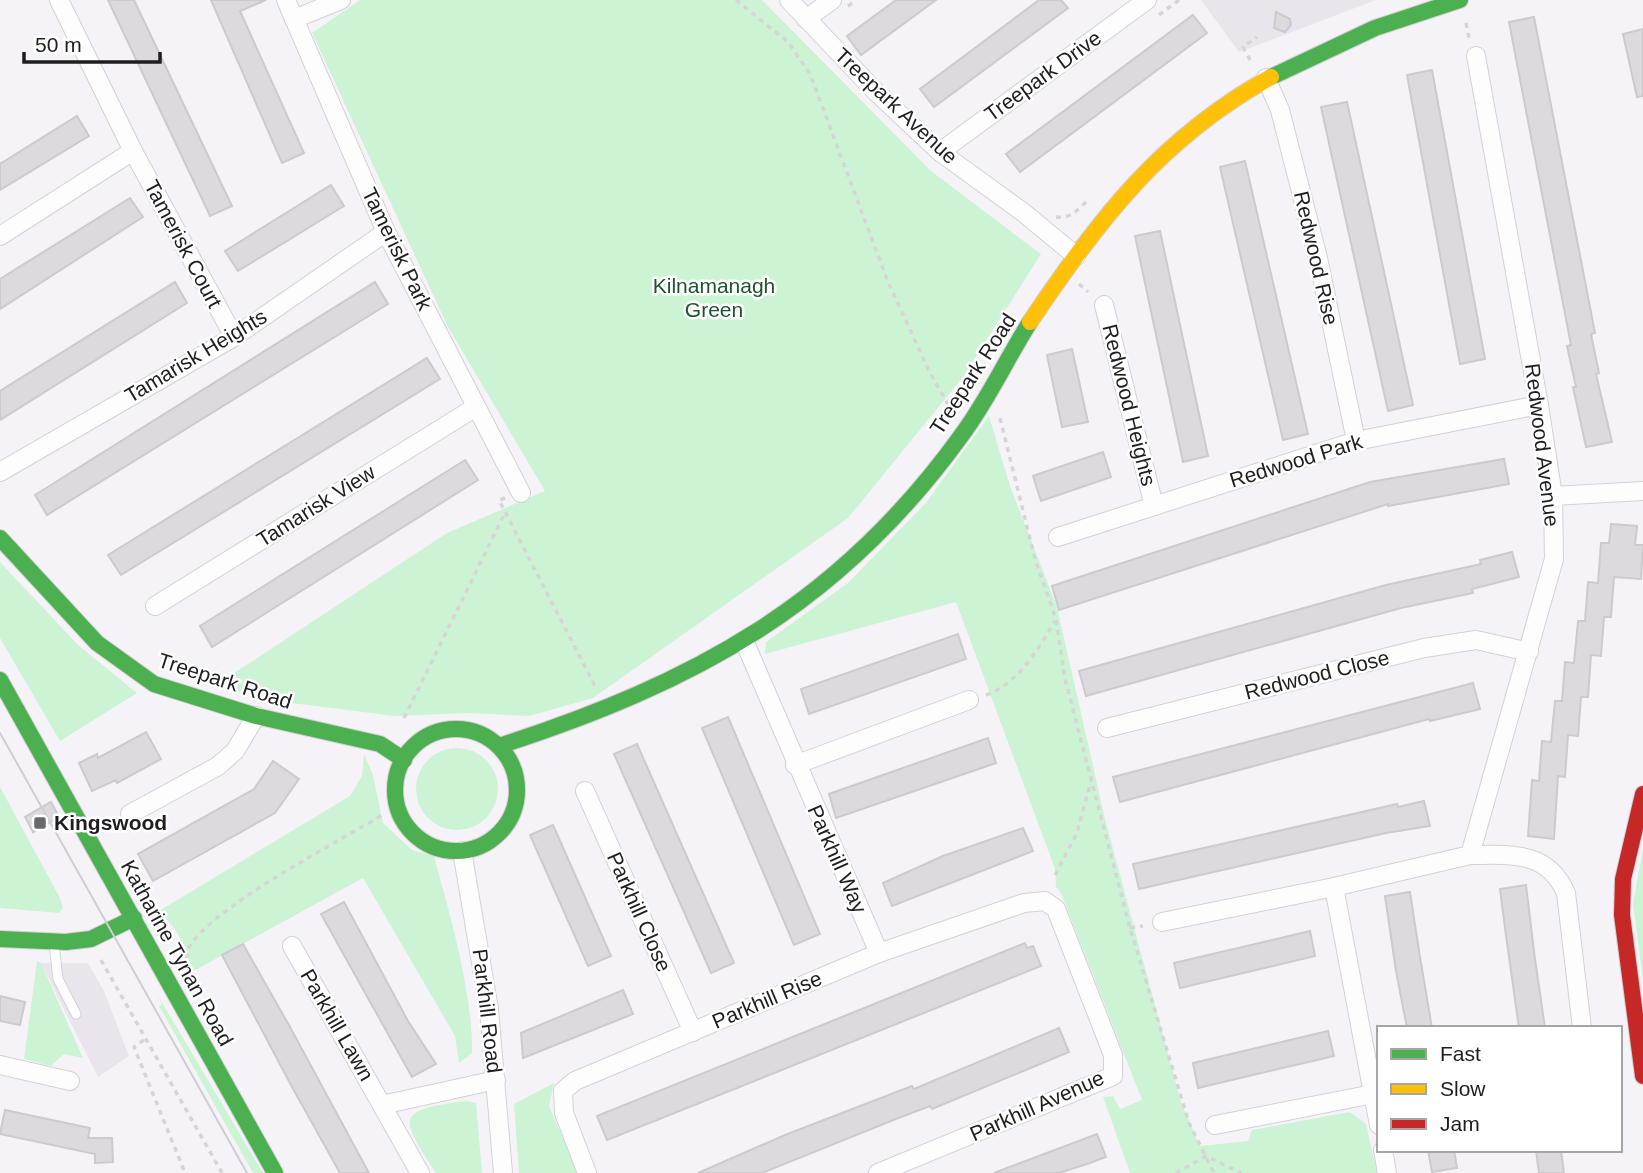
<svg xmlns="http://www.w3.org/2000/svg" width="1643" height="1173" font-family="Arial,sans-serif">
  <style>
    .built { fill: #eae4ed }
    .green { fill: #ccf3d4 }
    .building { fill: #dcdadc; stroke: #cdcacd; stroke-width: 2 }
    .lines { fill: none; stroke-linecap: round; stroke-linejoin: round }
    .lane-casing { stroke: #d3d1d4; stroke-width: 11 }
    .street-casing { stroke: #d3d1d4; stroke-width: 20 }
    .fast-casing { stroke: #d3d1d4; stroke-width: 18 }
    .slow-casing { stroke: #d3d1d4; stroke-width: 18 }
    .jam-casing { stroke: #d3d1d4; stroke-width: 18 }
    .path { stroke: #d6d5d6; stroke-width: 3.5; stroke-dasharray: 5 5; stroke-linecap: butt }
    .lane { stroke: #fefdfe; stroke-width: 9 }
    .street { stroke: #fefdfe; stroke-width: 18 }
    .fast { stroke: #4caf50; stroke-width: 16 }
    .slow { stroke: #ffc107; stroke-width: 16 }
    .jam { stroke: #c62828; stroke-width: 16 }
    .tram { stroke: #cfcecf; stroke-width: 2 }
    .poi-dot { fill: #6a686c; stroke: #fff; stroke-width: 2.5 }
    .labels { text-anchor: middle; stroke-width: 5; stroke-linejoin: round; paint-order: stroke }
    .street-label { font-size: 21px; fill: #1f1d20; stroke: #fff }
    .park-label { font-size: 21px; fill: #1e532b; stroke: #fff }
    .poi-label { font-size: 21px; font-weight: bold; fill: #1f1d20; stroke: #fff; text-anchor: start }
  </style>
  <rect width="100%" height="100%" fill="#f6f3f8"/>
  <g class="built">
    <polygon points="1201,0 1376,0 1239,52"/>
    <polygon points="41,963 88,963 104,991 129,1056 98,1077"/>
  </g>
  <g class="green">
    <polygon points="360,0 762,0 931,171 1041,254 963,377 848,518 593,698 529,716 468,713 394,716 276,701 216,685 447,533 545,491 448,327 312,33"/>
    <polygon points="989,416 1010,486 1057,607 1105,819 1181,1102 1200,1146 1248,1141 1252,1130 1350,1112 1366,1124 1377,1173 1130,1173 1103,1097 1113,1096 1120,1109 1142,1100 1061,893 1056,887 1055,869 956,602 765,654 766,642 848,583 925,504"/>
    <polygon points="0,562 78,645 137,693 60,741 0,638"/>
    <circle cx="457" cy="789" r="41"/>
    <path d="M364 754 373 775 383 823 412 850 434 856C450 915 473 993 472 1053L459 1063 455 1036 363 878 190 973C191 950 175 927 159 911L350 796 362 776Z"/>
    <polygon points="0,787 60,898 63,908 59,913 0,908"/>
    <polygon points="1643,848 1643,980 1633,904"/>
    <polygon points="37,961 41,963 83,1058 64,1054 51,1066 24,1059"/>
    <polygon points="157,994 263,1173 253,1173 159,1006 162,1004"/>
    <polygon points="554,1083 549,1106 578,1173 519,1173 514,1104"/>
    <path d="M466 1101 476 1103 482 1173H436C400 1117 394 1110 466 1101Z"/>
  </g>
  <g class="building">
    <polygon points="108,0 134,0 232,206 210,216"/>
    <polygon points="211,0 266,0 240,11 304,153 282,163"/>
    <polygon points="896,0 936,0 861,55 847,36"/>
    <polygon points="1039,0 1061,0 1068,8 934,107 920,89"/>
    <polygon points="1276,12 1290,19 1291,25 1285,32 1274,28"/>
    <polygon points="1193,15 1207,33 1020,172 1006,154"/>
    <polygon points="1534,17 1595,333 1591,334 1599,373 1596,374 1612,442 1586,447 1573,387 1576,387 1567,346 1571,345 1509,22"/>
    <polygon points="1643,29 1643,96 1637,97 1623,34"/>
    <polygon points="1432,70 1485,359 1460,364 1407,75"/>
    <polygon points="1347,102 1413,405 1388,411 1321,107"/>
    <polygon points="77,116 89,136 0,190 0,164"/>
    <polygon points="1245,161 1308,434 1283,440 1220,167"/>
    <polygon points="331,185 344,206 238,271 225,251"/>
    <polygon points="130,198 143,217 0,309 0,279"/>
    <polygon points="1160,231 1208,456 1183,462 1135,236"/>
    <polygon points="175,282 187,303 0,420 0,391"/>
    <polygon points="375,282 388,304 47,515 35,495"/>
    <polygon points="1072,349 1088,422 1062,427 1047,355"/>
    <polygon points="427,358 440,379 121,575 108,555"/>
    <polygon points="1103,452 1111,477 1041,501 1033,476"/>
    <polygon points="1504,459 1509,484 1388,506 1388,504 1059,610 1052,586 1370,482"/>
    <polygon points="465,460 478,480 212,647 200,626"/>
    <polygon points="1611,524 1637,526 1635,545 1643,545 1641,579 1614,577 1611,617 1604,617 1601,656 1591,655 1588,697 1581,697 1578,736 1568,735 1565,777 1558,776 1554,839 1528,836 1532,780 1539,781 1542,741 1551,742 1555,701 1562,701 1565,662 1574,663 1578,621 1585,621 1588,582 1598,583 1601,543 1609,543"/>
    <polygon points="1512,552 1519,577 1472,589 1473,593 1401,608 1086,696 1079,671 1386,585 1481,564 1480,560"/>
    <polygon points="958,634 966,659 809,714 801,689"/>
    <polygon points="1473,683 1480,709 1430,721 1429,719 1120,802 1113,777"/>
    <polygon points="728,717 820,934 794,945 702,728"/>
    <polygon points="146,732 161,759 117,783 116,780 92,791 79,763 97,754 98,758"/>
    <polygon points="988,738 996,763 836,818 829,794"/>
    <polygon points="637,744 734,963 711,973 614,754"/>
    <polygon points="273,761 299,779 275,813 153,881 138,854 254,789"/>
    <polygon points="1424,801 1430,826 1386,833 1139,889 1133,864 1397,804 1398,807"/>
    <polygon points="51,802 59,817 33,832 25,817"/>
    <polygon points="553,825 611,956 588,966 530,835"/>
    <polygon points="1023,828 1033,851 892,906 883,883 943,856"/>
    <polygon points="1526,885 1535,959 1545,1028 1519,1028 1505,928 1500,889"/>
    <polygon points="1410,892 1420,957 1432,1028 1407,1028 1396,971 1385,896"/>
    <polygon points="344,902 408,1021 436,1064 412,1077 321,914"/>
    <polygon points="1310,931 1315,956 1180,988 1174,963"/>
    <polygon points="1025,943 1027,948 1033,946 1041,966 607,1140 597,1116"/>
    <polygon points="243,944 290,1027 369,1173 340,1173 292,1087 222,955"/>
    <polygon points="623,990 633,1014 523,1058 521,1033"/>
    <polygon points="0,996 25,1002 20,1025 0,1021"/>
    <polygon points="1059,1028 1069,1052 932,1109 930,1106 896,1119 762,1173 698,1173 785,1135 912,1086 914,1089"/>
    <polygon points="1328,1031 1334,1056 1198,1088 1193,1063"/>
    <polygon points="5,1110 90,1128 88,1138 112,1138 113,1162 95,1163 95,1154 0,1134"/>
    <polygon points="1097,1134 1106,1157 1090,1163 1059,1173 994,1173"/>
    <polygon points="1428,1150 1454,1150 1457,1168 1432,1172"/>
    <polygon points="1536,1150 1561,1150 1564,1173 1539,1173"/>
  </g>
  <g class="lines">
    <g class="lane-casing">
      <polyline id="lane" points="54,944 58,979 76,1014"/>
    </g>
    <g class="street-casing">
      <g id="street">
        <polyline points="59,0 133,151 234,337"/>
        <polyline points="286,0 386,232 521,493"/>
        <polyline points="789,0 875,91 940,152 1024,213 1076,256"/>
        <polyline points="294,19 341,0"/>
        <polyline points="806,19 832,0"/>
        <polyline points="1266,78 1280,110 1318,258 1356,441"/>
        <polyline points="940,152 1147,0"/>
        <polyline points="0,236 133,151"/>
        <polyline points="1104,305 1154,506"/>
        <polyline points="0,472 234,337 386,232"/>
        <polyline points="1553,496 1643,491"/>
        <polyline points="1058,537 1356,441 1539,405"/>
        <polyline points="155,606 476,407"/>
        <polyline points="745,643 879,953"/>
        <polyline points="1107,728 1424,648 1476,640 1529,652"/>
        <polyline points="795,765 969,700"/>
        <polyline points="585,791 693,1032"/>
        <polyline points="130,814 218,766 235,751 256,716"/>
        <polyline points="462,851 489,1009 503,1173"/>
        <path d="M1470 855C1511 855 1547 850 1566 893L1582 1028"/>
        <polyline points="1334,887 1379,1125"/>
        <polyline points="1162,922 1334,887 1470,855 1554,559 1553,496 1539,405 1476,56"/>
        <polyline points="292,946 420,1173"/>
        <polyline points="0,1065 70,1081"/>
        <polyline points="382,1105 496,1080"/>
        <polyline points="1215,1125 1373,1094"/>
        <polyline points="1383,1150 1387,1173"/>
        <polyline points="587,1173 564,1113 563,1091 575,1081 879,953 1024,903 1045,901 1056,909 1113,1055 1113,1076 878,1173"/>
      </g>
    </g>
    <g class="fast-casing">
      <g id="fast">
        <polyline points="1271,77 1375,28 1460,0"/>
        <polyline points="0,538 97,643 154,684 256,716 380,744 404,760"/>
        <polyline points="0,680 275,1173"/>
        <circle cx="456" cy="790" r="61"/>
        <path d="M499 746C694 683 839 605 961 436 988 400 1006 360 1030 322"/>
        <polyline points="0,939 66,942 91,939 134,918"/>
      </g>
    </g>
    <g class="slow-casing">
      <path id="slow" d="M1030 322C1098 220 1162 137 1271 77"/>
    </g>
    <g class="jam-casing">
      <polyline id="jam" points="1643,794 1623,879 1622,915 1643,1076"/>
    </g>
    <g class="path">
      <polyline points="736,0 788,42 810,74 888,282 930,373 948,404 957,409"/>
      <polyline points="848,6 856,0"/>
      <polyline points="1159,15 1179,0"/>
      <polyline points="1466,23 1469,38"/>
      <polyline points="1250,60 1243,47 1257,37"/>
      <path d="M1056 217C1070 219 1078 210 1087 201"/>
      <polyline points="1079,284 1088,292"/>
      <polyline points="1000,418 1035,559 1056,619 1065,679 1130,928 1189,1123 1214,1173"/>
      <polyline points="505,498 499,500 597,690"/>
      <path d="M986 695C1019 683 1038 649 1055 621"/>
      <polyline points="404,718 505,513"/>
      <polyline points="1055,875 1077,833 1091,781"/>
      <polyline points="1130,928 1143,926"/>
      <polyline points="101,960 222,1173"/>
      <path d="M187 968C187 964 186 956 187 952 200 913 345 838 384 814"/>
      <polyline points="144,1040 134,1047 185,1173"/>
      <polyline points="1176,1173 1206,1156 1241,1173"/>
    </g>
    <use href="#lane" class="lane"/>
    <use href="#street" class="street"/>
    <use href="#fast" class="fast"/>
    <use href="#slow" class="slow"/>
    <use href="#jam" class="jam"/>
    <polyline class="tram" points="0,733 247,1173"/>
  </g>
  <rect class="poi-dot" x="33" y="816" width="14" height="14" rx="3.5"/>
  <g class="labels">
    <g class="street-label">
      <text transform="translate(1043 76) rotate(-36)" y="7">Treepark Drive</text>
      <text transform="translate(896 106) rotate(43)" y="7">Treepark Avenue</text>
      <text transform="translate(183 244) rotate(62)" y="7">Tamerisk Court</text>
      <text transform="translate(397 249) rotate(64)" y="7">Tamerisk Park</text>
      <text transform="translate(1316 258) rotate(77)" y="7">Redwood Rise</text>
      <text transform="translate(196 356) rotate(-31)" y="7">Tamarisk Heights</text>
      <text transform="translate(973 374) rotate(-57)" y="7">Treepark Road</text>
      <text transform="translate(1129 405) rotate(76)" y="7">Redwood Heights</text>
      <text transform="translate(1542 445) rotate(83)" y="7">Redwood Avenue</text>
      <text transform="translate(1296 461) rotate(-17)" y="7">Redwood Park</text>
      <text transform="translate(316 506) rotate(-32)" y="7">Tamarisk View</text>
      <text transform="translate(1317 675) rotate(-14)" y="7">Redwood Close</text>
      <text transform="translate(225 681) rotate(18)" y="7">Treepark Road</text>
      <text transform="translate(837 859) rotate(66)" y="7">Parkhill Way</text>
      <text transform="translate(639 912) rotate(66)" y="7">Parkhill Close</text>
      <text transform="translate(177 953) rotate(61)" y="7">Katharine Tynan Road</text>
      <text transform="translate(767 1000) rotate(-23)" y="7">Parkhill Rise</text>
      <text transform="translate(487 1011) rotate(83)" y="7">Parkhill Road</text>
      <text transform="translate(337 1025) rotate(60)" y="7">Parkhill Lawn</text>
      <text transform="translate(1037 1106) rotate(-24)" y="7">Parkhill Avenue</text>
    </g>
    <g class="park-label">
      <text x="714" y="293">Kilnamanagh<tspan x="714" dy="24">Green</tspan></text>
    </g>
    <g class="poi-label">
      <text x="54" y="830">Kingswood</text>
    </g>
  </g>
  <rect x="1377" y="1026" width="245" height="126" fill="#ffffff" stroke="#a5a5a6" stroke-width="2"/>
  <rect x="1391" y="1049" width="35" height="10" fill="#4caf50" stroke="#a5a5a6" stroke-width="2"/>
  <text x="1440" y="1061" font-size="21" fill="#1f1d20">Fast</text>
  <rect x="1391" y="1084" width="35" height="10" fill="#ffc107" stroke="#a5a5a6" stroke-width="2"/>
  <text x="1440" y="1096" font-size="21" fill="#1f1d20">Slow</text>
  <rect x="1391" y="1119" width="35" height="10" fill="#c62828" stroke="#a5a5a6" stroke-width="2"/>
  <text x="1440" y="1131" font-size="21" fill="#1f1d20">Jam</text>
  <path d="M24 52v10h136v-10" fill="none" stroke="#1f1d20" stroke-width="3.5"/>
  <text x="35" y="52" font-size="21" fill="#1f1d20" stroke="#ffffff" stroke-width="5" paint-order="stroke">50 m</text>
</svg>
